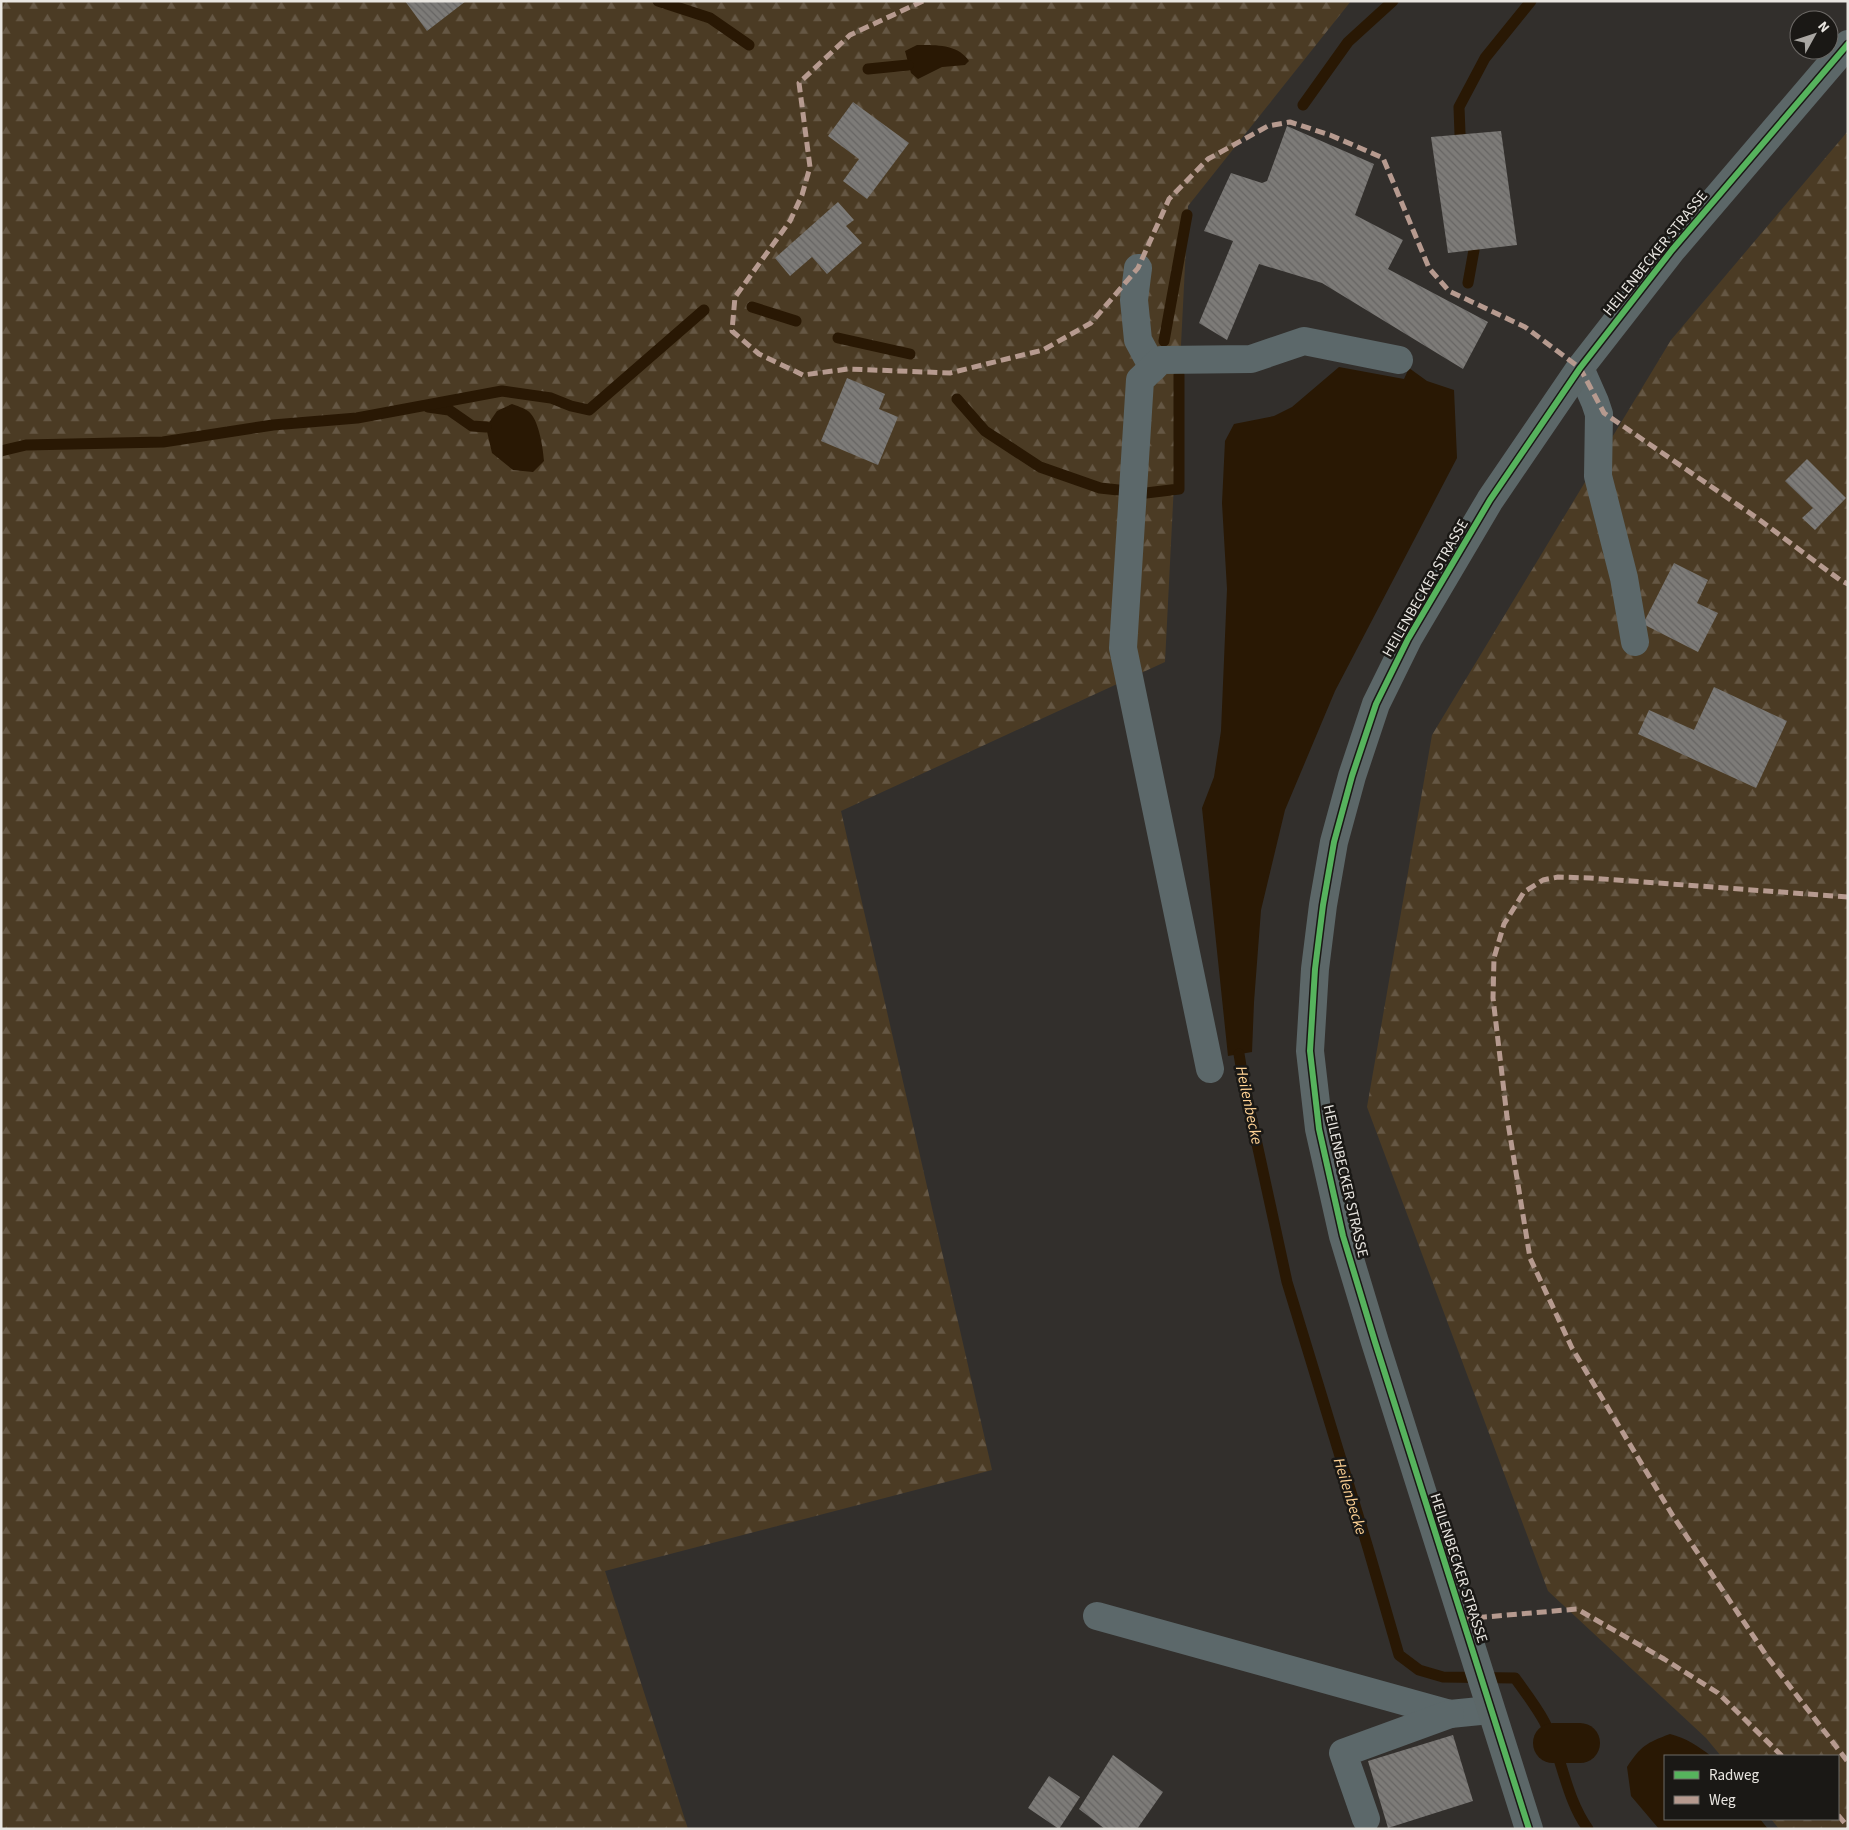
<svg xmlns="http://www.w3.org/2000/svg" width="1849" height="1830" font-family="'Source Sans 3',sans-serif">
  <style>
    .forest { fill: url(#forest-firs) }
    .water { fill: #291804 }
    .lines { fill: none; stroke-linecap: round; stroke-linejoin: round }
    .stream { stroke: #291804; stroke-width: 11 }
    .canal { stroke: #291804; stroke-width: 40 }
    .building { fill: url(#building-back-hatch) }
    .minor { stroke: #5c686a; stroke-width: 28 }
    .major { stroke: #5c6768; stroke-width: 28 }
    .quiet { stroke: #b69a8f; stroke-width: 5; stroke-dasharray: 10 5; stroke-linecap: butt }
    .cycleway-casing { stroke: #1a1815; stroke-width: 9 }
    .cycleway { stroke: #56b35d; stroke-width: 6 }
    .labels { text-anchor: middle; stroke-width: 5; stroke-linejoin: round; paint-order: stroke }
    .street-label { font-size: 15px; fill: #e9e6e1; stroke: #1a1815 }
    .water-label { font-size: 16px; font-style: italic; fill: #ffd294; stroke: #1a1815 }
  </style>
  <defs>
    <pattern id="forest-firs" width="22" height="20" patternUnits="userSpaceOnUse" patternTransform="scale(1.25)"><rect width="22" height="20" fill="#4b3b24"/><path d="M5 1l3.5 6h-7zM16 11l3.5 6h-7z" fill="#655744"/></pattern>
    <pattern id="building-back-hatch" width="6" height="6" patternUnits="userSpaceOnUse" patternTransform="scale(1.25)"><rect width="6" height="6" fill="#7d7b78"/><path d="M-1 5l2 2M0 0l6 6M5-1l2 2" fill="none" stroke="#676563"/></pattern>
  </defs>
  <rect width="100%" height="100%" fill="#322f2c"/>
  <g class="forest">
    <polygon points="1,1 1351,1 1188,206 1165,662 841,811 992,1470 605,1571 688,1829 1,1829"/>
    <polygon points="1848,131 1848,1829 1779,1829 1771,1819 1838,1819 1838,1756 1721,1756 1706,1738 1548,1591 1367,1107 1432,735 1671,340"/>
  </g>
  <g class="water">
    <path d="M917 45C935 45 958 44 969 61L965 65 942 67 918 79 911 73 905 51Z"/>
    <polygon points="1339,367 1404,379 1409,368 1427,381 1454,390 1457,458 1335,691 1285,810 1261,910 1254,1002 1252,1052 1228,1056 1202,808 1214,777 1221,731 1227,589 1222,503 1225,441 1234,424 1274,416 1292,407"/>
    <path d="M512 404C517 406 524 408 528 411 539 419 543 448 544 461L533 472 513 470 492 453 486 427 497 411Z"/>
    <path d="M1670 1734C1686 1738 1698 1746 1711 1756H1665V1819H1760L1768 1829H1659L1631 1796 1627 1767C1641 1746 1646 1743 1670 1734Z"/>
  </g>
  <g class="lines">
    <g class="stream">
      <polyline points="658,1 710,18 749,45"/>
      <polyline points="868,69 908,65"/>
      <polyline points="1303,105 1348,42 1393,1"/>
      <polyline points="1460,134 1459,107 1485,58 1531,1"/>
      <polyline points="1468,283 1474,250"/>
      <polyline points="752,307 796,321"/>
      <polyline points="838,338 910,354"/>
      <polyline points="1164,341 1187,215"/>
      <polyline points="957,399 985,431 1040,467 1100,488 1146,493 1179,489 1179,375"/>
      <polyline points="428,407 449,410 472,426 486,427"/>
      <polyline points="1,451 26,445 163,442 273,425 357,418 502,391 551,398 571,406 589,410 704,310"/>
      <path d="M1239 1054 1244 1084 1287 1282 1368 1548 1399 1655 1419 1670 1443 1677 1515 1678C1525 1692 1536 1706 1544 1721 1562 1755 1565 1797 1588 1829"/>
    </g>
    <polyline class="canal" points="1553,1743 1580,1743"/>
  </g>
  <g class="building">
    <polygon points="405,1 466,1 427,31"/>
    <polygon points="853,102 909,143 867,199 843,181 859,159 828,136"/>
    <polygon points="1287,126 1374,164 1355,215 1403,240 1388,269 1488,322 1463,369 1322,283 1259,264 1227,340 1199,323 1233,241 1204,231 1231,173 1262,183 1267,181"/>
    <polygon points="1501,131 1517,245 1448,253 1431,137"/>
    <polygon points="838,202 854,220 846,226 862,243 827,274 812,257 790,276 775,258"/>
    <polygon points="847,378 885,394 879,409 898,417 878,465 821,441"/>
    <polygon points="1807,459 1846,498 1815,530 1802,518 1813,508 1785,481"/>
    <polygon points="1674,563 1708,580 1697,603 1718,613 1698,652 1643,624"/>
    <polygon points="1714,687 1787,721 1756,788 1638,734 1649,710 1694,730"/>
    <polygon points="1453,1735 1473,1801 1388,1828 1368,1761"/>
    <polygon points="1113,1755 1163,1792 1137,1829 1105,1829 1079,1809"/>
    <polygon points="1049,1776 1080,1797 1059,1829 1028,1808"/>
  </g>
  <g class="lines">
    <g class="minor">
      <polyline points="1138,268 1134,300 1138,340 1153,368"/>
      <polyline points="1580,368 1595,402 1599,414 1598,476 1624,578 1635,642"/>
      <polyline points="1210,1069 1123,648 1140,380 1161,360 1251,359 1304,341 1399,360"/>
      <polyline points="1097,1616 1450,1714 1490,1710"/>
      <polyline points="1366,1819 1343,1753 1450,1714"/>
    </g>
    <polyline class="major" points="1529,1829 1375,1342 1343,1236 1319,1129 1310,1051 1315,969 1323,905 1334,842 1352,776 1376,704 1408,639 1490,500 1580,368 1672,250 1848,44"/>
    <g class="quiet">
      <polyline points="923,1 850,35 799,83 810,167 802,195 790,221 735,297 732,331 759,354 803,375 848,369 950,373 1043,350 1091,323 1138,268 1169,199 1208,159 1268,126 1290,122 1330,135 1383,158 1429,268 1449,291 1525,327 1580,368 1604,413 1757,518 1840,580 1848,584"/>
      <polyline points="1848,897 1590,878 1558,877 1543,880 1524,892 1504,924 1494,958 1493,998 1507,1117 1530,1258 1572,1348 1673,1516 1768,1658 1848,1762"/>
      <polyline points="1462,1619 1577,1609 1664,1659 1718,1693 1782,1756"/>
      <polyline points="1838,1815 1848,1827"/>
    </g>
    <g class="cycleway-casing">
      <polyline id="cycleway" points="1529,1829 1375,1342 1343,1236 1319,1129 1310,1051 1315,969 1323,905 1334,842 1352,776 1376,704 1408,639 1490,500 1580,368 1672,250 1848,44"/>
    </g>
    <use href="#cycleway" class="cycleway"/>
  </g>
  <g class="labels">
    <g class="street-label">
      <text transform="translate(1655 253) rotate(-51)" y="5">HEILENBECKER STRASSE</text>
      <text transform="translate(1425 588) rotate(-60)" y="5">HEILENBECKER STRASSE</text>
      <text transform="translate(1346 1181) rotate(77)" y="5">HEILENBECKER STRASSE</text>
      <text transform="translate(1459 1568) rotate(72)" y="5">HEILENBECKER STRASSE</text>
    </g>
    <g class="water-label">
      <text transform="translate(1250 1105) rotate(78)" y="6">Heilenbecke</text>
      <text transform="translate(1351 1496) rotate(73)" y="6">Heilenbecke</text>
    </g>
  </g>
  <rect width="1849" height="1830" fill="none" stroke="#e9e6e1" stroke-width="5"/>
  <rect x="1664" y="1755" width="175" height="65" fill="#1a1815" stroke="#6d6a67"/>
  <rect x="1674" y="1771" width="25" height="8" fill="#56b35d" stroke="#6d6a67"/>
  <text x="1709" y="1780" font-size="15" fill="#e9e6e1">Radweg</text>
  <rect x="1674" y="1796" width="25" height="8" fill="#b69a8f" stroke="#6d6a67"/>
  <text x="1709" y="1805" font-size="15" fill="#e9e6e1">Weg</text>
  <g transform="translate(1814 35) rotate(50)"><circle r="24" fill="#1a1815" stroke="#6d6a67"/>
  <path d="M0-4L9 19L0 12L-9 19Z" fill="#a9a6a2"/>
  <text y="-8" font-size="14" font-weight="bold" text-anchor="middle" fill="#e9e6e1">N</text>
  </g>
</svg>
